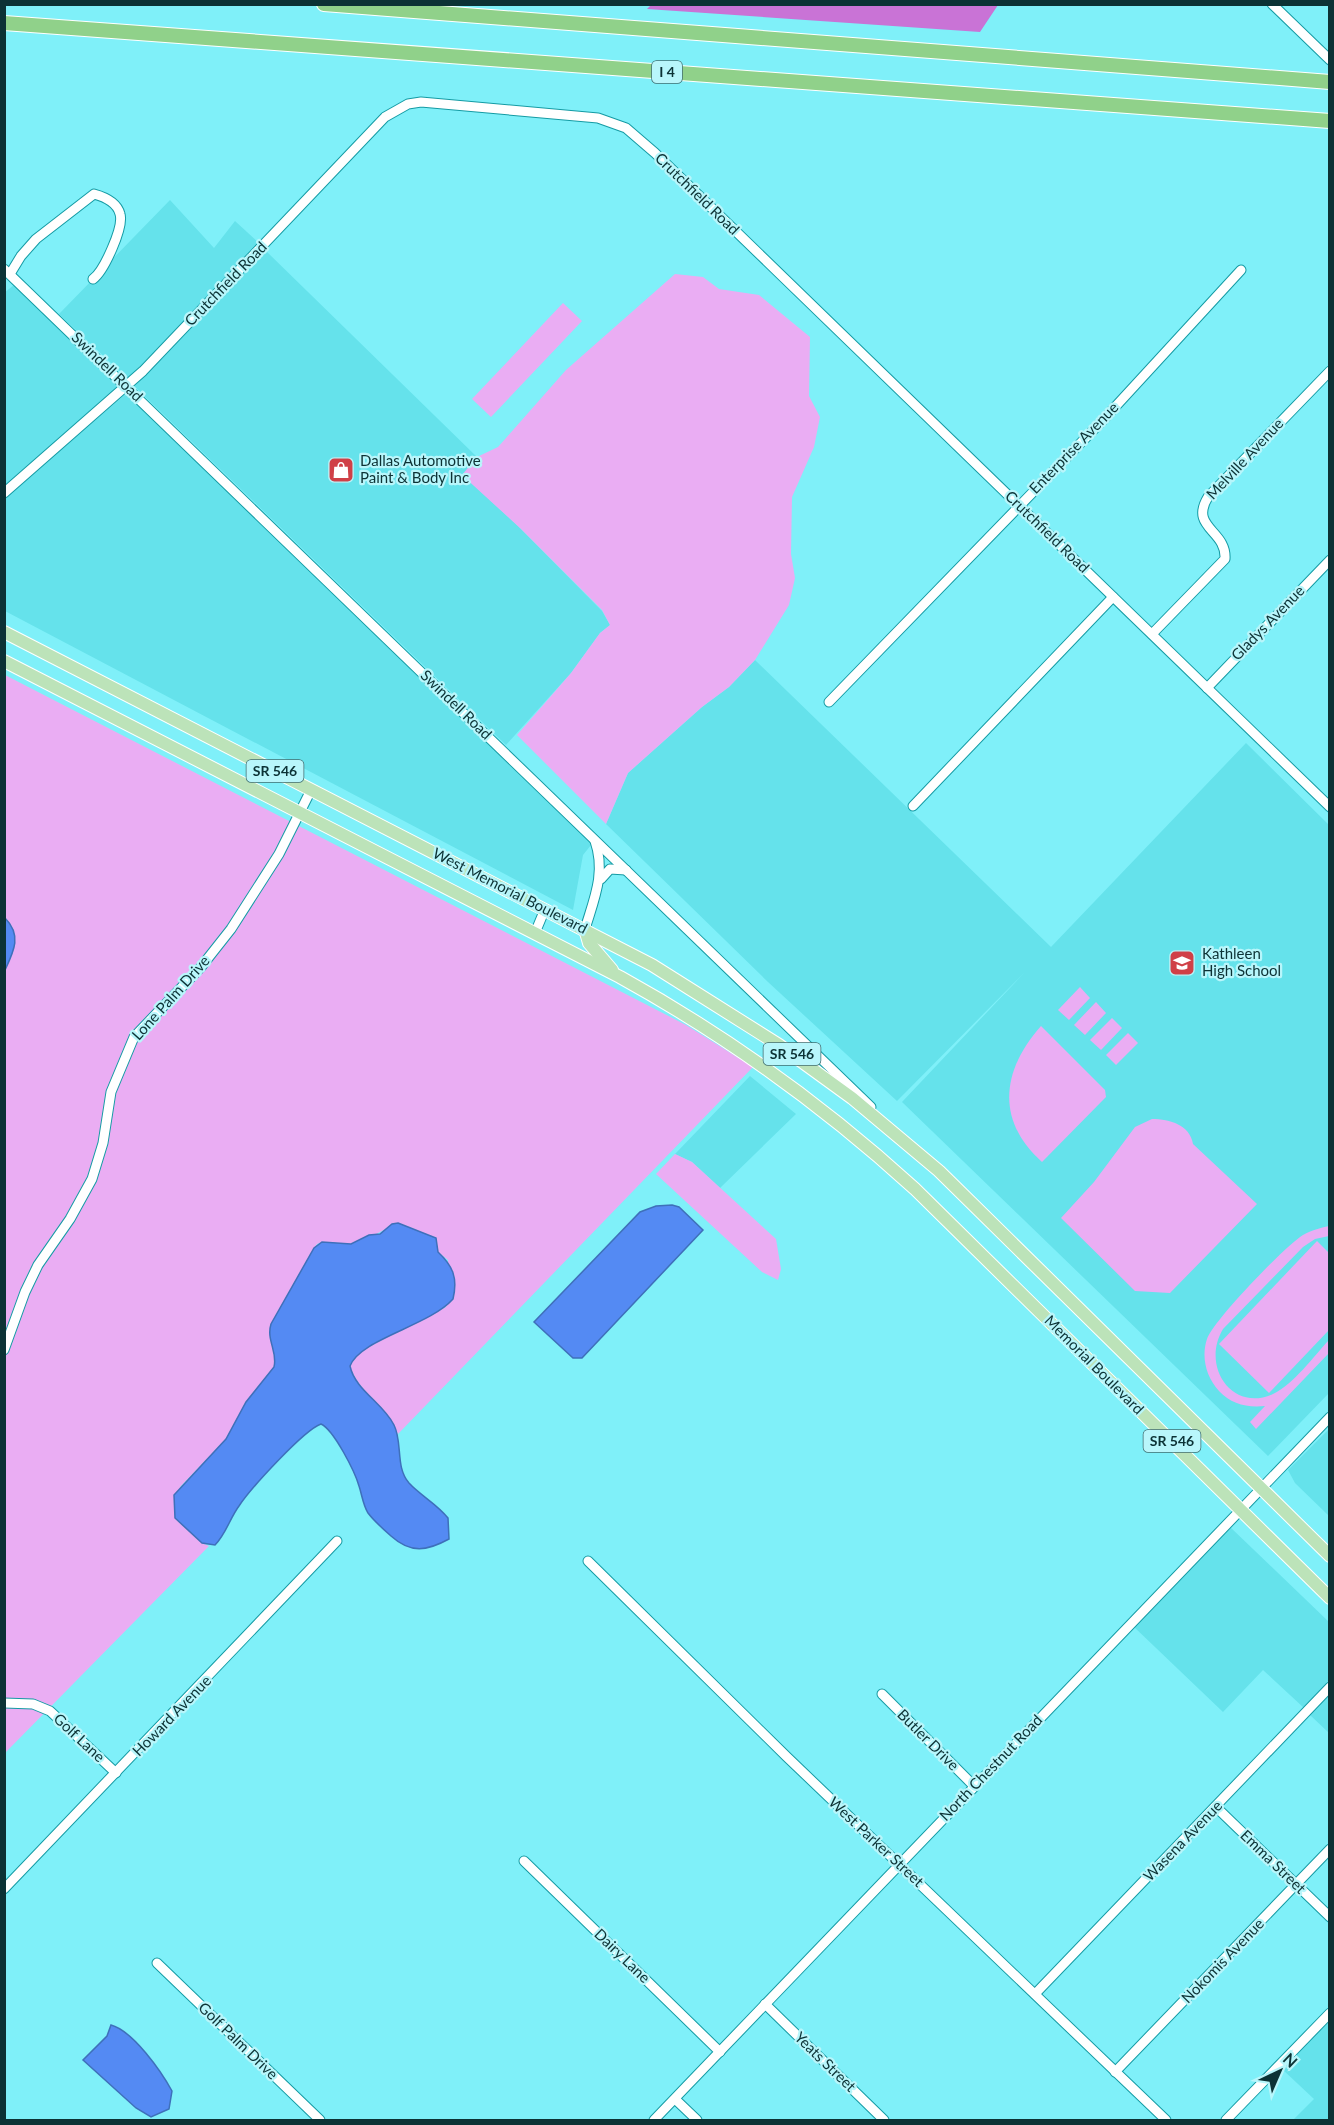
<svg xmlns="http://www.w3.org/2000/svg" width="1334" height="2125" font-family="Lato,sans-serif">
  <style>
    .built { fill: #65e2eb }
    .green { fill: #eaadf3 }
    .forest { fill: #c973d6 }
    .water { fill: #548af3; stroke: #3e70ba; stroke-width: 1.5 }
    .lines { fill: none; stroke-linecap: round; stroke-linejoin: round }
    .minor-casing { stroke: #149ba4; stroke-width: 11 }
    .major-casing { stroke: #fff; stroke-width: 14 }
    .highway-casing { stroke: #fff; stroke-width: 16 }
    .minor { stroke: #fff; stroke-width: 9 }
    .major { stroke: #bce3b9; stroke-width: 12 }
    .highway { stroke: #90d18a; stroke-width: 14 }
    .labels { text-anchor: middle; stroke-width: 4.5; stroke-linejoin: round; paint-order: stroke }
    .shield { fill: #b8f6fb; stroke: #406d70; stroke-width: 1.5 }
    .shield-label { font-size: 14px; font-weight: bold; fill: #0c3235 }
    .street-label { font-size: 15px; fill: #0c3235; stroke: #b8f6fb }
    .poi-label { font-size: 15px; fill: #0c3235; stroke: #b8f6fb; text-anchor: start }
  </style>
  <rect width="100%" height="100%" fill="#7ff0f9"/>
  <g class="built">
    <polygon points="170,200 214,248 235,221 259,243 128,379 59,314"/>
    <polygon points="265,250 477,457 463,475 520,528 602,611 610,625 600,633 571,673 506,745 134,386"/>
    <polygon points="14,285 120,386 4,487 4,293"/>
    <polygon points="127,393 590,842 591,845 583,855 573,910 5,611 4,499"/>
    <polygon points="755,660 1051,947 1246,743 1329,825 1329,1393 1268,1456 902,1102 1025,972 897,1101 768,982 606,824 628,773 702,707 729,687"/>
    <polygon points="750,1076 796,1114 720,1188 692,1162 675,1154"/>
    <polygon points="1329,1429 1329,1516 1295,1483 1288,1470"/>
    <polygon points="1229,1526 1329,1622 1329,1680 1304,1708 1263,1670 1223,1712 1133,1626"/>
    <polygon points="1329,1693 1329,1733 1310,1715"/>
    <polygon points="1329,2019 1329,2120 1293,2120 1314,2099 1282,2069"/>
  </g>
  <g class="green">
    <polygon points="675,274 703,277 719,289 759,295 810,337 809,396 820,417 814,447 792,497 791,554 795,578 789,605 755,660 729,687 702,707 628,773 606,824 517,735 571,673 600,633 610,625 602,610 520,528 462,475 477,457 498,447 566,370"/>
    <polygon points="563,303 582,321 491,417 472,399"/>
    <path d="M5 675 686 1025 753 1067 398 1434C387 1408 355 1389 350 1365L360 1351 446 1307 448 1260 438 1252 436 1238 398 1223C382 1230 368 1240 350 1244 338 1247 329 1239 317 1244L271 1324C266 1340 278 1352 274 1367L246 1402 226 1439 180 1487 202 1543 209 1546 5 1753Z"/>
    <polygon points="1080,987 1090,998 1069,1020 1058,1010"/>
    <polygon points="1096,1002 1106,1013 1085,1035 1074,1025"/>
    <polygon points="1112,1018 1122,1028 1101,1050 1090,1040"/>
    <path d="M1041 1026 1105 1090 1106 1097 1042 1162C995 1120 1002 1070 1041 1026Z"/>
    <polygon points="1128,1033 1138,1043 1116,1065 1106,1055"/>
    <path d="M1152 1119C1170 1119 1190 1125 1193 1144L1257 1204 1170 1293 1135 1291 1061 1218 1094 1182 1135 1127Z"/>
    <polygon points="675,1154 692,1162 776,1239 781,1269 778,1280 762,1272 656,1174"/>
    <path d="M1329 1226V1236L1315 1239 1303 1247 1223 1329C1201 1365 1231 1413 1273 1394 1294 1384 1313 1357 1329 1340V1353L1256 1429 1250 1422 1265 1406C1247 1408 1231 1404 1219 1391 1206 1377 1201 1357 1207 1339 1213 1321 1285 1246 1303 1235 1312 1230 1320 1228 1329 1226Z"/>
    <polygon points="1317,1241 1329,1253 1329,1330 1269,1393 1219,1344"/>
  </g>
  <polygon class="forest" points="651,5 651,4 998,5 980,32 647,9"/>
  <g class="water">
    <path d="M5 918C22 935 14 951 5 970Z"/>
    <polygon points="672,1205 679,1207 703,1230 582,1358 573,1358 534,1322 640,1212 656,1206"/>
    <path d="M398 1223 436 1238 438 1252C453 1266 458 1278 453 1299 429 1326 360 1339 350 1366 355 1390 383 1403 394 1425 403 1443 395 1467 409 1483 421 1496 437 1504 448 1518L449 1539C427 1551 411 1554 391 1536 383 1529 374 1521 368 1513 363 1505 362 1495 359 1486 355 1472 334 1430 321 1424 304 1430 251 1488 239 1506 230 1518 226 1534 215 1545L202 1543 175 1518 174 1495 226 1439 246 1402 274 1367C278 1352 266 1340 271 1324L314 1248 322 1242 351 1244 369 1235 380 1234 392 1224Z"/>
    <path d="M111 2025C133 2031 161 2071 172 2091L169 2109 151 2117 136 2108 83 2060 107 2036Z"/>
  </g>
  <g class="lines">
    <g class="minor-casing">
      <g id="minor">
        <polyline points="1272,4 1330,60"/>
        <polyline points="4,269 871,1107"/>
        <path d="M10 274 21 256 36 239 94 194C105 197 117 202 120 214 124 227 104 271 93 279"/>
        <polyline points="4,493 143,371 385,117 408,104 421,102 598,118 626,128 655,153 1330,807"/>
        <path d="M1152 634 1225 559C1227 530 1189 528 1208 497L1330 371"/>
        <polyline points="1207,688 1330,560"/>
        <polyline points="829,702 1104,419 1241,270"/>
        <polyline points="913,806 1113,597"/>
        <polyline points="601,879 610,869 626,870"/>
        <path d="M585 929C594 899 606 873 595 841"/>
        <polyline points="535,933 545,909"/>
        <polyline points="4,1350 25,1292 38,1265 70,1219 92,1179 103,1143 111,1092 134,1037 201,967 231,929 279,854 311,790"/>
        <polyline points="588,1561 787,1757 1166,2120"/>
        <polyline points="882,1694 974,1786"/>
        <polyline points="4,1703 33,1704 50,1711 116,1773"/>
        <polyline points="1216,1807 1330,1917"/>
        <polyline points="524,1861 720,2052"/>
        <polyline points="4,1889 337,1541"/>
        <polyline points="157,1963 320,2120"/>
        <polyline points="1035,1994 1330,1687"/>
        <polyline points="765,2004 884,2120"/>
        <polyline points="1115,2072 1330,1849"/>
        <polyline points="675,2099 697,2120"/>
        <polyline points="654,2120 1330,1417"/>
        <polyline points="1226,2120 1330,2013"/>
      </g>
    </g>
    <g class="major-casing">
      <g id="major">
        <polyline points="4,632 652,965 779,1045 852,1098 939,1171 1330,1556"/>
        <path d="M4 661 620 977C727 1036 825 1107 915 1189L1330 1598"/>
        <polyline points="585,929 589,943 612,970"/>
      </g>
    </g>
    <g class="highway-casing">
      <g id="highway">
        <polyline points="324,4 1330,82"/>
        <polyline points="4,23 1330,121"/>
      </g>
    </g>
    <use href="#minor" class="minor"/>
    <use href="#major" class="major"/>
    <use href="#highway" class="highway"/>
  </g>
  <defs>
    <g id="shop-square" transform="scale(1.35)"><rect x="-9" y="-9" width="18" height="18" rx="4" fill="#d04047" stroke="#b8f6fb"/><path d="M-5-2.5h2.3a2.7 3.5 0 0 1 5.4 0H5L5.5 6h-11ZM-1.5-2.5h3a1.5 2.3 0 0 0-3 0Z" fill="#fff"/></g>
    <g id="school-square" transform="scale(1.35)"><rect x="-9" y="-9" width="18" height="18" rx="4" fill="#d04047" stroke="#b8f6fb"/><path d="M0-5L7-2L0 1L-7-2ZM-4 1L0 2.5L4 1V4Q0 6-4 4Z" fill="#fff"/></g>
  </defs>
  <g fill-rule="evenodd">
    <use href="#shop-square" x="341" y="470"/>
    <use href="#school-square" x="1182" y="963"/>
  </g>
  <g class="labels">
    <g class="shield">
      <rect x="652" y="61" width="30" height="22" rx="4.5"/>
      <rect x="246.5" y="760" width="57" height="22" rx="4.5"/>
      <rect x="763.5" y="1043" width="57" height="22" rx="4.5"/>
      <rect x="1143.5" y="1430" width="57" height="22" rx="4.5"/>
    </g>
    <g class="shield-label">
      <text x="667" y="77">I 4</text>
      <text x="275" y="776">SR 546</text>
      <text x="792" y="1059">SR 546</text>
      <text x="1172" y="1446">SR 546</text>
    </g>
    <g class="street-label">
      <text transform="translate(697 194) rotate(44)" y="5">Crutchfield Road</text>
      <text transform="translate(226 284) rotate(-46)" y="5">Crutchfield Road</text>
      <text transform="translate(107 367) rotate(44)" y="5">Swindell Road</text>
      <text transform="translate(1074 448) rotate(-46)" y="5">Enterprise Avenue</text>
      <text transform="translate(1245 459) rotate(-47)" y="5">Melville Avenue</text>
      <text transform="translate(1047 532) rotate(44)" y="5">Crutchfield Road</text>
      <text transform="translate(1268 623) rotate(-46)" y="5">Gladys Avenue</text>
      <text transform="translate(456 705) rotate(44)" y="5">Swindell Road</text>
      <text transform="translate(510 891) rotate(27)" y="5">West Memorial Boulevard</text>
      <text transform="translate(171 998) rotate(-48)" y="5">Lone Palm Drive</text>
      <text transform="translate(1094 1365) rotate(45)" y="5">Memorial Boulevard</text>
      <text transform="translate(172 1716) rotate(-46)" y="5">Howard Avenue</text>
      <text transform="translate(79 1738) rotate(43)" y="5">Golf Lane</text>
      <text transform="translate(928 1740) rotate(45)" y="5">Butler Drive</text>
      <text transform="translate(991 1768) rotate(-46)" y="5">North Chestnut Road</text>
      <text transform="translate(1183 1841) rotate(-46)" y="5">Wasena Avenue</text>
      <text transform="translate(876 1842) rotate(43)" y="5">West Parker Street</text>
      <text transform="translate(1273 1862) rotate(44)" y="5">Emma Street</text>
      <text transform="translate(622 1956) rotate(44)" y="5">Dairy Lane</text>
      <text transform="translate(1223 1961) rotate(-46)" y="5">Nokomis Avenue</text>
      <text transform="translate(238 2041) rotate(44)" y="5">Golf Palm Drive</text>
      <text transform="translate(825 2062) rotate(44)" y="5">Yeats Street</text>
    </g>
    <g class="poi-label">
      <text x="360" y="466">Dallas Automotive<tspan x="360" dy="17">Paint &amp; Body Inc</tspan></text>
      <text x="1202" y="959">Kathleen<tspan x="1202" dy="17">High School</tspan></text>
    </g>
  </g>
  <rect width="1334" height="2125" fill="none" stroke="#0c3235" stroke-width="12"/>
  <g transform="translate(1280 2071) rotate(44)" stroke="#b8f6fb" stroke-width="4.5" paint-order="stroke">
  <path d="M0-4.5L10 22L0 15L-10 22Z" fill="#0c3235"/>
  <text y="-9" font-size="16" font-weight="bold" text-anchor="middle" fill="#0c3235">N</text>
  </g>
</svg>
